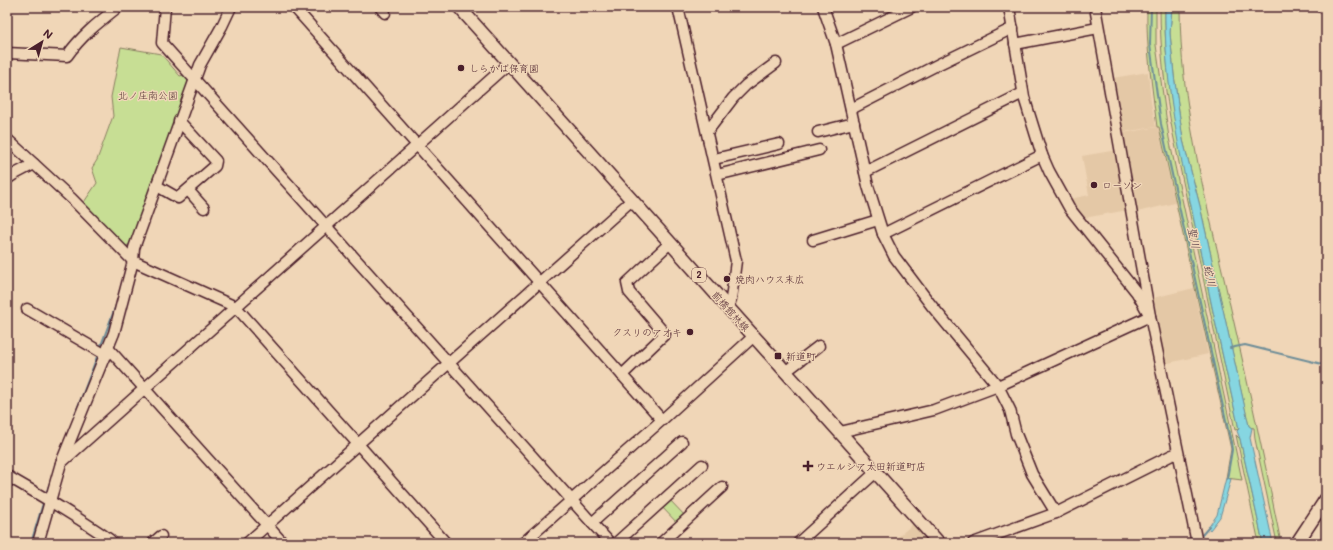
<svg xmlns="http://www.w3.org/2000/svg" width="1333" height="550" font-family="Mali,'Klee One',sans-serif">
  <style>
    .built { fill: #e4c8a6 }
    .green { fill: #c7de94; stroke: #887e60 }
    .water { fill: #86d6e1; stroke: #6e8d98 }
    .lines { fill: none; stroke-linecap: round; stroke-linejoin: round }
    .stream { stroke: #6e8d98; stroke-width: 2 }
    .minor-casing { stroke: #4a1f2b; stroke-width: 13 }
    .major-casing { stroke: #4a1f2b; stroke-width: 15 }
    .minor { stroke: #f0d6b7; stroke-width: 10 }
    .major { stroke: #f0d6b7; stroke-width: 12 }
    .poi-dot { fill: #4a1f2b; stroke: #f0d6b7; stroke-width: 1.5 }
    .labels { text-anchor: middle; stroke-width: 3; stroke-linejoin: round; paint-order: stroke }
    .shield { fill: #f0d6b7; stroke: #7c5655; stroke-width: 1 }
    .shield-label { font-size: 9px; font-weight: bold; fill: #4a1f2b }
    .poi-label { font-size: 10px; fill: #4a1f2b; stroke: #f0d6b7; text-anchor: start }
    .park-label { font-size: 10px; fill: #5d3c3b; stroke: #f0d6b7 }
    .street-label { font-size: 10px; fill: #4a1f2b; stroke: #f0d6b7 }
    .water-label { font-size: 11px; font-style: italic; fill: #533a46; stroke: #f0d6b7 }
  </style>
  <rect width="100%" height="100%" fill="#f0d6b7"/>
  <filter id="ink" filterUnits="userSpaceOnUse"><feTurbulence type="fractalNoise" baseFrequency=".025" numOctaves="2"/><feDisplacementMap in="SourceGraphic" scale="8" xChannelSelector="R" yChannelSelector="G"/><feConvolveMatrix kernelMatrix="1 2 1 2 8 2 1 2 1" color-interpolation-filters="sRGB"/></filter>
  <g filter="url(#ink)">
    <g class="built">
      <polygon points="1148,72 1151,102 1156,127 1123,132 1113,78"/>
      <polygon points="1158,127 1175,203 1137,212 1123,133"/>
      <polygon points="1117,150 1128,210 1084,218 1070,199 1089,195 1082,156"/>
      <polygon points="1194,288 1208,354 1164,364 1157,330 1158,319 1153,298"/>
      <polygon points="913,524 930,543 891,543"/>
    </g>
    <g class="green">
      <path d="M1147 7H1156V45L1169 138 1242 480 1226 478 1231 449 1159 127H1157C1152 87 1146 47 1147 7Z"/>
      <path d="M1160 7H1165C1164 74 1177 136 1190 201 1205 278 1222 353 1239 429L1235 430 1173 134C1165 92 1160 50 1160 7Z"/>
      <path d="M1172 7H1180C1180 101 1204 192 1225 283 1245 370 1264 456 1281 543H1279L1276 538 1255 439 1254 428 1249 427 1200 206 1183 140 1174 75 1170 33Z"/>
      <polygon points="121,47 161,54 180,76 187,74 191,81 132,244 125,246 82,205 97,183 92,168 97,160 113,116 111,97"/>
      <polygon points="1236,435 1240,439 1263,543 1259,543"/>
      <polygon points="667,497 688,519 680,526 659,504"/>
    </g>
    <g class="water">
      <path d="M1165 7H1172L1170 33 1174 75 1183 140 1200 206 1249 426 1252 428 1250 438 1273 543H1263L1240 439 1237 431 1239 429C1222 353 1205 277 1190 201 1176 136 1164 74 1165 7Z"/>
      <polygon points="1226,478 1231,479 1220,517 1210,530 1208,528 1217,515"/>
    </g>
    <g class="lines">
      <g class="stream">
        <polyline points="1151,7 1150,44 1161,124 1231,443 1232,450 1227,479"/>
        <polyline points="100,348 116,305"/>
        <polyline points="1230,348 1245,345 1326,365"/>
        <polyline points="74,417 98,354"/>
        <polyline points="46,494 51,480"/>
        <polyline points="1202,535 1209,527"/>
        <polyline points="31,543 44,500"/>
      </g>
      <g class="minor-casing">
        <g id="minor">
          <polyline points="165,7 162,43 610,543"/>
          <polyline points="294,7 662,420"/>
          <polyline points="380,7 385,13"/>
          <polyline points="678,7 736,261 731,299 728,308"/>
          <polyline points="823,7 836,44 868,186 883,234 894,256 931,305 998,386 1010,410 1016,434 1032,474 1056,513"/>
          <polyline points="1095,7 1150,316 1197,543"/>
          <polyline points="1321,7 1326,8"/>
          <polyline points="836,44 912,7"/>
          <polyline points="1015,44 1098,28"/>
          <path d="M7 53 67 56C81 36 99 22 118 7"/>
          <polyline points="851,109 939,64 1013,28"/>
          <polyline points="707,132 733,98 746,85 776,63"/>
          <polyline points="818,132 854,123"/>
          <polyline points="7,139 72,199 133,261 236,307 446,543"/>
          <polyline points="714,159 779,144"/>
          <polyline points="865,172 1023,93"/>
          <polyline points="717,175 819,150"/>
          <polyline points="7,179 13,175 34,164"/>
          <polyline points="157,186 178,198 215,166 216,161 179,121"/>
          <polyline points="188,190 204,208"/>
          <polyline points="883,234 1042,155"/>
          <polyline points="813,240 878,220"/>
          <polyline points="27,309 106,355"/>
          <polyline points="108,348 283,543"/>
          <polyline points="785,372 819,346"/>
          <polyline points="622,375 665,334 629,292 627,283 670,243"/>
          <polyline points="840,432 934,410 998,386 1150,316 1137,293 1070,209 1049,171 1042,155 1024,97 1009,7"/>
          <polyline points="61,463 509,63"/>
          <path d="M7 476C42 496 76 516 109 539L113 543"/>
          <polyline points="592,523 682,442"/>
          <polyline points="38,543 61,463 114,333 133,261 134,248 200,65 222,26 231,7"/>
          <polyline points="153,543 161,536"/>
          <polyline points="247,543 632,200"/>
          <polyline points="523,543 662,420 754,336"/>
          <polyline points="616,543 702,465"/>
          <polyline points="661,543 722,487"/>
          <polyline points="798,543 876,472"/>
          <polyline points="973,543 1056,513 1172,455 1178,454"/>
        </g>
      </g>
      <g class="major-casing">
        <g id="major">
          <polyline points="459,7 939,543"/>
          <polyline points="1297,543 1326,499"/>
        </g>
      </g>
      <use href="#minor" class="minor"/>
      <use href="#major" class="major"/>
    </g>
  </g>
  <g class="poi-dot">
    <circle cx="461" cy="68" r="4"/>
    <circle cx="1094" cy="185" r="4"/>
    <circle cx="727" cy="279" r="4"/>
    <circle cx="690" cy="332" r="4"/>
    <rect x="774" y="352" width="8" height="8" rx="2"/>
    <path d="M806 460h4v4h4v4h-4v4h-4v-4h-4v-4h4z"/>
  </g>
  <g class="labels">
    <rect class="shield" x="692" y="268" width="14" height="14" rx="3"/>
    <g class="shield-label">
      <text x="699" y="278">2</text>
    </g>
    <g class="poi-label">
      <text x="469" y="72">しらかば保育園</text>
      <text x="1102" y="189">ローソン</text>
      <text x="735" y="283">焼肉ハウス末広</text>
      <text x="682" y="336" text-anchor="end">クスリのアオキ</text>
      <text x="786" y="360">新道町</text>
      <text x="816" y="470">ウエルシア太田新道町店</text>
    </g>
    <g class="park-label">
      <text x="148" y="99">北ノ庄南公園</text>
    </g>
    <g class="street-label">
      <text transform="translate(731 311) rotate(48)" y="4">前橋館林線</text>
    </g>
    <g class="water-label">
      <text transform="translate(1194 238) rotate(78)" y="4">聖川</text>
      <text transform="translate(1210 276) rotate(78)" y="4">蛇川</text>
    </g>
  </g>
  <rect width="1333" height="550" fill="none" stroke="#f0d6b7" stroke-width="24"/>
  <rect x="12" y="12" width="1309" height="526" fill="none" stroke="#4a1f2b" stroke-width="1.5" filter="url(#ink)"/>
  <g transform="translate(42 42) rotate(37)" stroke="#f0d6b7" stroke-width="3" paint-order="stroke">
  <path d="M0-3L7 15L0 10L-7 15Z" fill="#4a1f2b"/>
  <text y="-6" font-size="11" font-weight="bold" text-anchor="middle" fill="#4a1f2b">N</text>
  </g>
</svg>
